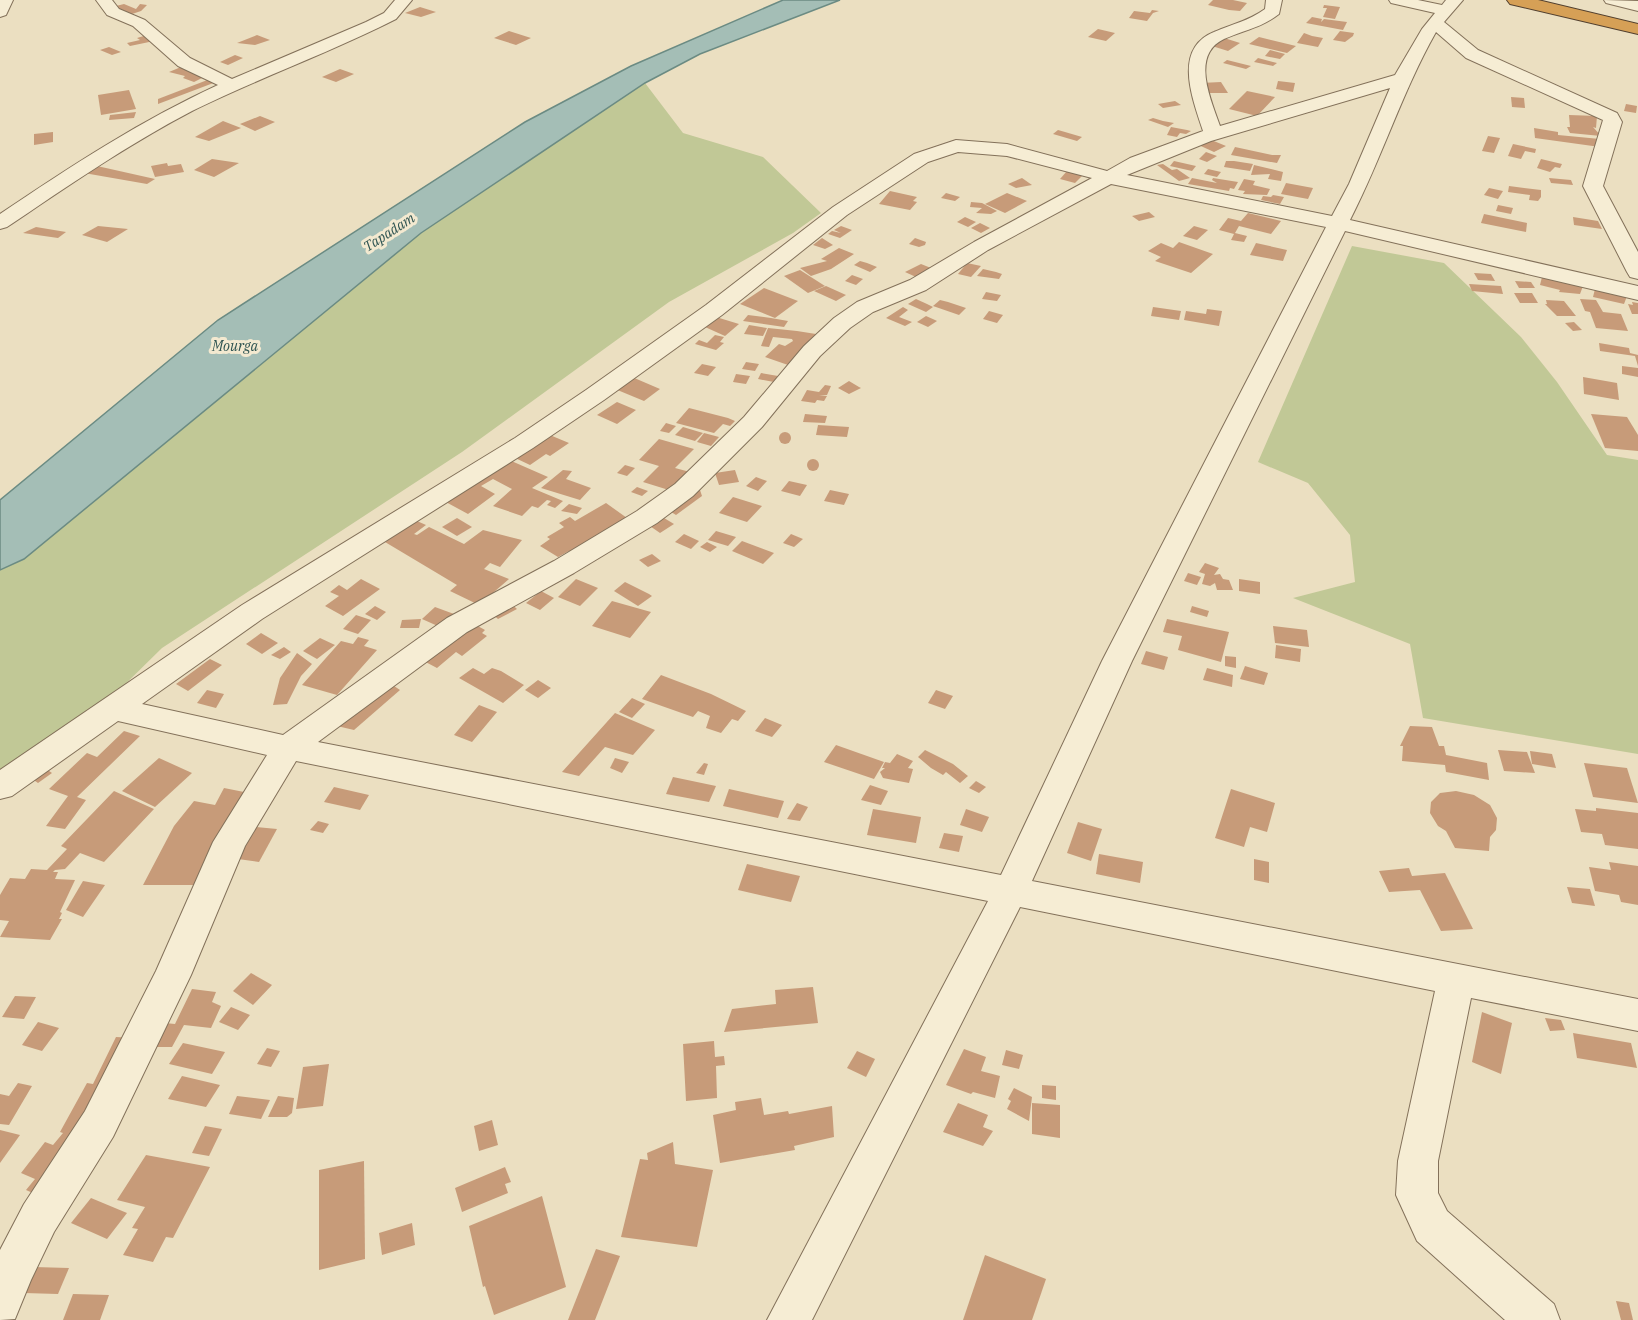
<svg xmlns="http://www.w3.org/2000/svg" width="1638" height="1320" font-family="'IBM Plex Serif',serif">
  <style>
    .green { fill: #c1c896 }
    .water { fill: #a4beb6; stroke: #6b8b83; stroke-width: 1.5 }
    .building { fill: #c79b79 }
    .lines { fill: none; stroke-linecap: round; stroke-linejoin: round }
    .minor-casing { stroke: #83715a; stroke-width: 2 }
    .highway-casing { stroke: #513f2e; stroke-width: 2 }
    .minor { fill: #f6edd4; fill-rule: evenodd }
    .highway { fill: #d6a056; fill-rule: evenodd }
    .labels { text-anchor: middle; stroke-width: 6; stroke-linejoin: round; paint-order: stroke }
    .far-water-label { font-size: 14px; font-style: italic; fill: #2d5351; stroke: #f3e9d0 }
  </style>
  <rect width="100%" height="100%" fill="#ebdfc1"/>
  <g class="green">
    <polygon points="645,83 683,133 763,157 821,213 793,233 669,302 462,452 162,648 42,766 0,788 0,570 24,559 421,233"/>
    <polygon points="1352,246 1444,263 1521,337 1557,382 1607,455 1638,460 1638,754 1423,718 1410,644 1293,598 1355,582 1350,535 1308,483 1258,462"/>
  </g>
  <polygon class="water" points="783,0 840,0 700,54 645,83 421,233 24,559 0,570 0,500 218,320 525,122 631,66"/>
  <g class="building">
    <polygon points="1213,0 1233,0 1247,3 1240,11 1229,10 1208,5"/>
    <polygon points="124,4 136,9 140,4 147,5 141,11 129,15 112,7"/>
    <polygon points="1324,5 1340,7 1335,19 1323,17 1327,8 1323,8"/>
    <polygon points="420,7 436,12 421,17 405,13"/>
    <polygon points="1152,10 1159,11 1153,13 1147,21 1129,18 1134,11 1150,13"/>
    <polygon points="1312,17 1322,19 1321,22 1324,19 1347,22 1343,30 1306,23"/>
    <polygon points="1098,29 1115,33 1106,41 1088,37"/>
    <polygon points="509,31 531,38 516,45 494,38"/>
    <polygon points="1340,31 1354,33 1353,36 1345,42 1333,40"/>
    <polygon points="1304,33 1312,36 1323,38 1318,47 1297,43"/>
    <polygon points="147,35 154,41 130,46 127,43 140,40 137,38"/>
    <polygon points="257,35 270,40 255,45 237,43"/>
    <polygon points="1221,37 1240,43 1228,51 1212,46"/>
    <polygon points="1259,37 1296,46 1287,53 1249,44"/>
    <polygon points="109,47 121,52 112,55 100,50"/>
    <polygon points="1270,50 1285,54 1280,59 1265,56"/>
    <polygon points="235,55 243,58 228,65 220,62"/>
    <polygon points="1258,58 1277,63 1273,66 1254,62"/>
    <polygon points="1227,60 1251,66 1246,69 1223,63"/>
    <polygon points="181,67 204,77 194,82 183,78 185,76 169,72"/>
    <polygon points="340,69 354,74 336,82 322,77"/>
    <polygon points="210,79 216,82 158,104 158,99"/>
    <polygon points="1278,81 1295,83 1293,92 1276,89"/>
    <polygon points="1221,82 1228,93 1207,93 1201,83"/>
    <polygon points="129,90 136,109 101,115 98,95"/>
    <polygon points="1247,91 1275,97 1257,116 1229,109"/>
    <polygon points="1511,97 1524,98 1525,108 1512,107"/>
    <polygon points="1175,101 1181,105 1163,108 1158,104"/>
    <polygon points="1626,104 1637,106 1636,113 1624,111"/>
    <polygon points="136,112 134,118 109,120 110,115"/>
    <polygon points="1569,115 1597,116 1596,128 1593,127 1601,136 1570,133 1567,127 1570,127"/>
    <polygon points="260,116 275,122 255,131 240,124"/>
    <polygon points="1153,118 1163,121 1174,123 1168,127 1148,120"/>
    <polygon points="223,121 241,128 209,141 195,137"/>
    <polygon points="1171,127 1187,130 1191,131 1186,134 1180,133 1177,137 1167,135"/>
    <polygon points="1534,128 1558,132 1558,135 1600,139 1600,147 1535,138"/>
    <polygon points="1058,130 1065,132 1082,137 1077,141 1053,134"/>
    <polygon points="53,132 53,142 34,145 34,134"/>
    <polygon points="1488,136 1500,138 1494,153 1482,151"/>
    <polygon points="1204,137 1226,146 1214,152 1192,142"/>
    <polygon points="1513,144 1536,149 1535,153 1525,151 1521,159 1508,156"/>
    <polygon points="1235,147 1272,155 1281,155 1277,163 1231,155"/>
    <polygon points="1206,152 1217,156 1207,162 1199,159"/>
    <polygon points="212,159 239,163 214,177 194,170"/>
    <polygon points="1541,159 1562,164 1560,168 1555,167 1550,172 1537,168"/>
    <polygon points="1174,161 1196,166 1192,171 1170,166"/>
    <polygon points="1226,161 1234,161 1253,164 1250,171 1224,167"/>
    <polygon points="167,163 168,166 181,164 184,172 155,177 151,166"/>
    <polygon points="1163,164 1172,170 1177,169 1190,178 1179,181 1157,165"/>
    <polygon points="1254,165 1283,172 1281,181 1268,179 1270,174 1251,175"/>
    <polygon points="97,166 155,179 147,184 84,173"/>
    <polygon points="1208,169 1221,172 1217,177 1204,174"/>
    <polygon points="1067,171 1083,175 1075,183 1060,179"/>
    <polygon points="1022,178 1032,185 1016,188 1008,184"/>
    <polygon points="1192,178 1217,183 1212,180 1213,178 1238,182 1234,189 1230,188 1229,191 1188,184"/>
    <polygon points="1549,178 1571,180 1573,185 1551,183"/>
    <polygon points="1244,179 1255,181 1253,185 1270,189 1267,195 1243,194 1245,191 1238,190"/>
    <polygon points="1286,183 1313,188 1308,199 1281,194"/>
    <polygon points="1509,186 1541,190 1541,197 1538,201 1529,200 1530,195 1508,192"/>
    <polygon points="1489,188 1503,191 1498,199 1484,195"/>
    <polygon points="890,191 917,197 913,201 917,202 910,210 879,204"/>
    <polygon points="946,193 960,197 955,201 941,198"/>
    <polygon points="1007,193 1027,201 1005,213 985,204"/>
    <polygon points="1273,195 1284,197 1280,204 1261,200 1263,196 1271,197"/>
    <polygon points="971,202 982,203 997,211 991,214 976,213 982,208 970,207"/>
    <polygon points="1498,205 1513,208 1511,214 1496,211"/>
    <polygon points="1149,212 1155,217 1139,221 1132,216"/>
    <polygon points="1248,213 1281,221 1271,234 1239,226 1235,233 1247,236 1244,242 1231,240 1234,234 1219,230 1228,218 1241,221"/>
    <polygon points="1484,214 1527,223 1526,232 1481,223"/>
    <polygon points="965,217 976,222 968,227 957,222"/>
    <polygon points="1573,217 1598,221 1602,229 1574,225"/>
    <polygon points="980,223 990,228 981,233 971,228"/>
    <polygon points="98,226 128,229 107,242 82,235"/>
    <polygon points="841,226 852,230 840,238 828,234 832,231 841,233 834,230"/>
    <polygon points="1194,226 1208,230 1197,240 1183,236"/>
    <polygon points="36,227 66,232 58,238 23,233"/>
    <polygon points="822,238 833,245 825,249 813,245"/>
    <polygon points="915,238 926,242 925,245 919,247 909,244"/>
    <polygon points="1179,242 1213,254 1191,273 1155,261 1161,257 1148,251 1161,243 1173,248"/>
    <polygon points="1256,243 1287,250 1283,261 1250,255"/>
    <polygon points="839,248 854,254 831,269 811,276 800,268 827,261 821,259"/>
    <polygon points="860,261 867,263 877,267 870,272 854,265"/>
    <polygon points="967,263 981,266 971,277 958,274"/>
    <polygon points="921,264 931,268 916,277 905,272"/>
    <polygon points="983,269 996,272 1002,274 999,279 977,276"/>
    <polygon points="800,270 825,286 808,293 784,276"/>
    <polygon points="1474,273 1491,274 1495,281 1478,280"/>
    <polygon points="852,275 863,279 856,285 845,281"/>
    <polygon points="1542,277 1583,286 1580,294 1559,292 1560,290 1540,285"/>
    <polygon points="1515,281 1531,282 1535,288 1519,288"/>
    <polygon points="1469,284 1501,286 1503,294 1472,291"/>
    <polygon points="826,286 846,295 836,301 814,291"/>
    <polygon points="764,288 798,301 775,318 740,304"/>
    <polygon points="1595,289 1627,296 1624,304 1593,297"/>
    <polygon points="986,292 1001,295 997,301 982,299"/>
    <polygon points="1514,293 1532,293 1538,303 1520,303"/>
    <polygon points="916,299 927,304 933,307 926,312 908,304"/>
    <polygon points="1580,299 1596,300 1603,312 1621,314 1628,331 1596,328 1590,312 1585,311"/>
    <polygon points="940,300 948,302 966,308 959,315 933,306"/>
    <polygon points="1546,300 1564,301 1576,316 1557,316 1545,304 1547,304"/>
    <polygon points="1632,302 1638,303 1638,314 1632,314 1628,304 1633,305"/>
    <polygon points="903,307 908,310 899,317 912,322 905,326 886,318"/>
    <polygon points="1153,307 1181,311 1179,320 1151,316"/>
    <polygon points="1207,309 1222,311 1219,326 1184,320 1186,311 1206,314"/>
    <polygon points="989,311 1003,315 997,323 983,319"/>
    <polygon points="748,315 771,318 788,321 784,327 743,321"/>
    <polygon points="926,316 935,320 937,321 928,327 917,322"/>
    <polygon points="716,317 739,324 725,336 705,327"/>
    <polygon points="1574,322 1582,330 1573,331 1565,323"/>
    <polygon points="749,325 767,328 763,336 744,334"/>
    <polygon points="768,328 797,331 816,334 788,365 765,357 779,344 785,346 793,341 792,339 773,337 769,347 761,346"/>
    <polygon points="715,335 724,337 720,342 724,343 716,350 695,344 699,340 707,343"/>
    <polygon points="1599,343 1629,348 1630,353 1638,355 1638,366 1635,356 1600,351"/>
    <polygon points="746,362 759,364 755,371 742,369"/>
    <polygon points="702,364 716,367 708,376 694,373"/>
    <polygon points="1622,366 1638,368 1638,377 1622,374"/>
    <polygon points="761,373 778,376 774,382 758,379"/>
    <polygon points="736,374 750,376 746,384 733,382"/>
    <polygon points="632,377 660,389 644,401 615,389"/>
    <polygon points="1583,377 1617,383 1619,400 1584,394"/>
    <polygon points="849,381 859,387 861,388 849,394 838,388"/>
    <polygon points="825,385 831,386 827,395 819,395 827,396 824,401 817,400 815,403 801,401 807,390 819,392"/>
    <polygon points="617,402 636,410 617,424 597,415"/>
    <polygon points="689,408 728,418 735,421 730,426 723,424 714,433 676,423"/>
    <polygon points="805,414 827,416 825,423 803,422"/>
    <polygon points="1591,414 1627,417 1638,435 1638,451 1605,448"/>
    <polygon points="666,423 676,426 669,433 660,431"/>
    <polygon points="818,425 849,427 847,437 816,435"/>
    <polygon points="683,427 703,433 695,441 675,435"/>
    <circle cx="785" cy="438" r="6"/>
    <polygon points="545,433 569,443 550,456 546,454 530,465 511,456"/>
    <polygon points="704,433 719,437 711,446 697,442"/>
    <polygon points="659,439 694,449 675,468 690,472 672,491 643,482 659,466 639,460"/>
    <polygon points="507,459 548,477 532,488 563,501 555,508 547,505 551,501 547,500 538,508 532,506 522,516 493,506 512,489 493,479 481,486 495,494 468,514 444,501"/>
    <circle cx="813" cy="465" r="6"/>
    <polygon points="625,465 635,468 627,476 617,473"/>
    <polygon points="563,470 572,471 566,479 591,488 580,500 541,488"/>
    <polygon points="735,470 739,482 719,485 715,473"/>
    <polygon points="756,477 767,481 758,491 746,486"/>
    <polygon points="789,481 807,485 800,496 781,491"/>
    <polygon points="693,486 700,490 702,496 676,515 663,507"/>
    <polygon points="637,487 648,491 642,496 631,492"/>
    <polygon points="830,490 849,494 844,505 824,501"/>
    <polygon points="733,497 762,506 747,522 719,513"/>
    <polygon points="606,503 627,518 571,552 569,551 558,557 540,546 550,539 547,537 564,527 559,523 570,517 575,521"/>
    <polygon points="569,504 582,508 577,514 561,511"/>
    <polygon points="659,515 674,524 660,533 647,524"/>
    <polygon points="457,518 472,527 457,536 442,527"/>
    <polygon points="417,521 426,525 414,534 417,535 429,527 464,544 483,530 522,540 500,567 490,563 484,569 509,579 479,605 450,591 457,585 385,542"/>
    <polygon points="716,531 736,537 728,546 708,540"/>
    <polygon points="684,534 699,541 691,549 675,542"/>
    <polygon points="791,534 803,539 794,547 783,543"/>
    <polygon points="742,541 774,553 763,564 732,551"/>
    <polygon points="707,542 717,547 710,552 700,547"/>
    <polygon points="652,554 661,561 648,567 639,560"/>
    <polygon points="1205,563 1219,568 1214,575 1220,574 1223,579 1229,580 1233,590 1217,590 1215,583 1210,586 1202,584 1205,574 1199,572"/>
    <polygon points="1188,573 1201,577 1197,585 1184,581"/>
    <polygon points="361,579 380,589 343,616 325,606 339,596 330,592 339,585 347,590"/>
    <polygon points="576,579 598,588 580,606 558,597"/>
    <polygon points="1239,579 1260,582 1260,594 1239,591"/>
    <polygon points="625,582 649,594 652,596 638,606 614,591"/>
    <polygon points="541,591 554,598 540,610 526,603"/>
    <polygon points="507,600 517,609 498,619 488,610"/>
    <polygon points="612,601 651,612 630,638 592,626"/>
    <polygon points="375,606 386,612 377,620 365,614"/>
    <polygon points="1192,606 1209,611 1207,617 1190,612"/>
    <polygon points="435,607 454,614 440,627 422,619"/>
    <polygon points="356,615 371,620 358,634 343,629"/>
    <polygon points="421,619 419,628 400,628 402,620"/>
    <polygon points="1167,619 1229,632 1221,662 1178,650 1182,636 1163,632"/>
    <polygon points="467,620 485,630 482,633 487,636 462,656 456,652 437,668 418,658"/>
    <polygon points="1273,626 1307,630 1309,647 1275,643"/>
    <polygon points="261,633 278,643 262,654 246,644"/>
    <polygon points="358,637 369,640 364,646 377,650 337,695 302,685 341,641 353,644"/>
    <polygon points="320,638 335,645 317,659 303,651"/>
    <polygon points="1276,645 1301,649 1300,662 1275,658"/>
    <polygon points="284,647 291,652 280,659 271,655"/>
    <polygon points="1146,651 1168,657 1164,670 1141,664"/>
    <polygon points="297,653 312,664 301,676 287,704 273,705 280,678"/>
    <polygon points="1225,656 1236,657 1236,668 1225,666"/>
    <polygon points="210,659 222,665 188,691 176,684"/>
    <polygon points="1245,666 1268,673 1264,685 1240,679"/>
    <polygon points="473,668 484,674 492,668 501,671 524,685 503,703 459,678"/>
    <polygon points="1207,668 1233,675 1232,687 1203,680"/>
    <polygon points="661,675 711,694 746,711 738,721 732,719 721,733 706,728 710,716 698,711 693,717 642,699"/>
    <polygon points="538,680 551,688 538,698 525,690"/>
    <polygon points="391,684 400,690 354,730 337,726"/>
    <polygon points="207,690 224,694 216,708 197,703"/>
    <polygon points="936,690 953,696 945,709 928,703"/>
    <polygon points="632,698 645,704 632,718 619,712"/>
    <polygon points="479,705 497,712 472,742 454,735"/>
    <polygon points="615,713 655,730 633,755 605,747 579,776 562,772"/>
    <polygon points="765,718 782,725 772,737 755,731"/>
    <polygon points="1410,726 1432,727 1439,746 1444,746 1446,755 1487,763 1489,780 1446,772 1445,765 1402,761 1403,746 1400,746"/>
    <polygon points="124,731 140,736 77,797 86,800 65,829 46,826 68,796 49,789 87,753 97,757"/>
    <polygon points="836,745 884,762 874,779 824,762"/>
    <polygon points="925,750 953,764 968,776 960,783 946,772 943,775 931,768 918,757"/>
    <polygon points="1498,750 1527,752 1535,773 1504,771"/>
    <polygon points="1530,751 1552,754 1556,768 1532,764"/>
    <polygon points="897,754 913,761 908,768 913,769 909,783 883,778 880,772 885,768 882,768 885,762 890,763"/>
    <polygon points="159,758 192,773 155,807 122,791"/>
    <polygon points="615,758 629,762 622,773 610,768"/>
    <polygon points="704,763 708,764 704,775 696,773"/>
    <polygon points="1584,763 1627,768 1638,803 1593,797"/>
    <polygon points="42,766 52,773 38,783 28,776"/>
    <polygon points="673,777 716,786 709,802 666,794"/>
    <polygon points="976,781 986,787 979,793 969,788"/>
    <polygon points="870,785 888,791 881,805 861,800"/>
    <polygon points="334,787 369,795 360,810 324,802"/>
    <polygon points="224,788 244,792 199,885 143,885 174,826 194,801 215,805"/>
    <polygon points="729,789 784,801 778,818 723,806"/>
    <polygon points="1231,789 1275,803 1267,832 1250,827 1244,847 1215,838"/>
    <polygon points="114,791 154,809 104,862 80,853 65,869 55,870 53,872 58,872 55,879 75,880 60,912 62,913 59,919 62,919 50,940 0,937 9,921 0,920 0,895 10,878 25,879 31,869 47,870 67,849 61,846"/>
    <polygon points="1456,791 1474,795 1490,805 1497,818 1496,830 1490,837 1489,851 1455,848 1446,831 1438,826 1430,813 1431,802 1440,793"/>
    <polygon points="797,803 808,807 800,821 787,819"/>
    <polygon points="1596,808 1638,813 1638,849 1605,845 1602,834 1581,832 1575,809 1596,811"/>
    <polygon points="873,809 921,817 916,843 867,835"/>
    <polygon points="966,809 989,817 982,832 960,825"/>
    <polygon points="318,821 329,824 323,833 310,830"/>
    <polygon points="1078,822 1102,829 1091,861 1067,853"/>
    <polygon points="256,827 277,829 259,862 238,859"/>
    <polygon points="944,833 963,836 959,852 939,848"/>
    <polygon points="1099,854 1143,862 1140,883 1096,874"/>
    <polygon points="1254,859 1269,862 1269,883 1254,880"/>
    <polygon points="1609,862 1638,866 1638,905 1621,902 1619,895 1595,891 1589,867 1611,870"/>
    <polygon points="747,864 800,876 791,902 738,890"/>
    <polygon points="1409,868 1412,876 1445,873 1473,929 1441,931 1420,890 1389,892 1379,871"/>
    <polygon points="83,881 105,885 83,917 66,910"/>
    <polygon points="1567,887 1590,889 1595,906 1572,903"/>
    <polygon points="251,973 272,985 253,1005 233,991"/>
    <polygon points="813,987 818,1023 724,1032 732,1009 776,1004 775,990"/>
    <polygon points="192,989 216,992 212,1002 221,1006 211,1028 184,1025 172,1047 154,1047 165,1023 175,1024"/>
    <polygon points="15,996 36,997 24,1019 2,1017"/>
    <polygon points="231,1007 250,1015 238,1030 219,1022"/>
    <polygon points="1482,1012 1512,1023 1501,1074 1472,1062"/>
    <polygon points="1545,1018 1561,1020 1565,1030 1550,1031"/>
    <polygon points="38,1022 59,1028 42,1051 22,1045"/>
    <polygon points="1573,1033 1631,1043 1637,1068 1577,1058"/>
    <polygon points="116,1037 137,1038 35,1194 26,1190 35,1179 21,1173 45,1142 53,1145 63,1133 60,1132 87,1083 93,1084"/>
    <polygon points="714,1041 715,1057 724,1056 725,1065 716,1066 717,1098 686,1101 683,1044"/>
    <polygon points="183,1043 225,1052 212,1074 169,1064"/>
    <polygon points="267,1048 280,1051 271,1067 257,1064"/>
    <polygon points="964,1049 986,1057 981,1071 1000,1076 995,1098 973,1092 971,1094 946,1085"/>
    <polygon points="1006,1050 1023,1055 1019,1069 1002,1065"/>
    <polygon points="857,1051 875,1059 866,1077 847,1068"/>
    <polygon points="329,1064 323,1106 296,1109 303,1067"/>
    <polygon points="182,1076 220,1085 206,1107 168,1099"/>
    <polygon points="18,1083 32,1086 9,1125 0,1124 0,1094 9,1096"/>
    <polygon points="1042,1085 1056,1086 1056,1100 1042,1098"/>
    <polygon points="1014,1088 1032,1097 1029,1121 1007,1109 1011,1101 1008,1099"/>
    <polygon points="237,1096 270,1100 261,1119 229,1114"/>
    <polygon points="278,1096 294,1098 292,1113 287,1117 268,1117"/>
    <polygon points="761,1098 764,1115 788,1111 789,1114 832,1106 834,1137 794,1146 795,1150 720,1163 713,1115 736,1110 735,1102"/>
    <polygon points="958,1103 988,1115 983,1127 993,1131 983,1146 943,1132"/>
    <polygon points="1032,1103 1060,1105 1060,1138 1032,1134"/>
    <polygon points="492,1120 498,1145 479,1151 474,1126"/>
    <polygon points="205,1126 222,1129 209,1156 192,1153"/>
    <polygon points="0,1130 20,1135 0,1163"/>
    <polygon points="673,1142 675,1164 713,1170 697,1247 621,1237 640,1159 648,1160 647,1153"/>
    <polygon points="146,1155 210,1167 173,1238 166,1237 153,1262 123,1255 138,1229 132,1228 145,1207 117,1200"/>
    <polygon points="364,1161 365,1259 319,1270 319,1170"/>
    <polygon points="505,1167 511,1182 505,1184 508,1193 462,1212 455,1188"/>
    <polygon points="542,1196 566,1287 494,1315 485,1286 483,1287 469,1226"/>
    <polygon points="91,1198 127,1213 107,1239 71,1223"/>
    <polygon points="412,1223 415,1245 382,1255 379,1233"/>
    <polygon points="596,1249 620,1256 595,1320 568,1320"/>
    <polygon points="985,1255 1046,1279 1032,1320 963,1320"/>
    <polygon points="34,1267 69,1268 58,1294 24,1293"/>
    <polygon points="73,1294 109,1295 100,1320 63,1320"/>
    <polygon points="1616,1301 1629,1303 1633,1320 1621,1320"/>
  </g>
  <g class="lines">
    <g class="minor-casing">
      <g id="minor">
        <polygon points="0,0 13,0 6,15 0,17"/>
        <path d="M96 0H112L119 9 145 20 190 58 232 79 366 22 384 13 395 0H412L396 19C329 53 259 78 192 111 127 145 68 186 7 227L0 229V214C71 166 140 121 218 85L178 66 133 26 107 15Z"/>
        <path d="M1266 0H1282L1279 14C1261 28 1244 30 1224 39 1190 55 1211 100 1220 126L1395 75 1422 29 1435 13 1391 3 1389 0H1418L1442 5 1446 0H1463L1444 22 1478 50 1617 113 1622 122 1603 186 1638 252V279L1630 277 1627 272 1583 186 1603 120 1466 58 1436 32C1402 92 1382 158 1350 220L1638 286V300L1345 231 1132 661 1032 881 1638 999V1031L1471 998 1438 1161V1193L1447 1211 1554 1304 1560 1320H1505L1417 1241 1396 1195 1398 1161 1435 991 1020 907 812 1320H767L988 901 296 761 245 846 191 975 113 1137 54 1232 31 1280 15 1319 0 1320V1250L24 1204 85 1111 156 971 213 842 267 755 118 721 12 796 0 799V770L242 605 515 438 586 390 706 305 833 207 914 154 956 140 1007 144 1107 171 1130 158 1203 131C1193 100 1172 49 1214 32 1232 24 1249 21 1265 9ZM1390 88 1349 184 1332 216 1127 175 1211 141ZM958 152 1007 156 1092 178 974 242 910 280 857 302 834 318 804 346 744 417 675 484 637 511 554 561 447 618 283 735 142 704 262 619 533 448 604 400 722 315 847 215 928 162ZM1111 184 1326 227 1102 661 1001 875 318 742 467 632 574 573 657 523 693 496 762 427 820 356 850 328 873 312 926 290 988 250Z"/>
        <polygon points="1604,0 1638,1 1638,11 1606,3"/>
      </g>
    </g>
    <g class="highway-casing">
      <polygon id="highway" points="1507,0 1538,0 1638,24 1638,34 1510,4"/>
    </g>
    <use href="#minor" class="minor"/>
    <use href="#highway" class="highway"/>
  </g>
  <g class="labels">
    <g class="far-water-label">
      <text transform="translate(389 232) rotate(-33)" y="5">Tapadam</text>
      <text x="235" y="351">Mourga</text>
    </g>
  </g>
</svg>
